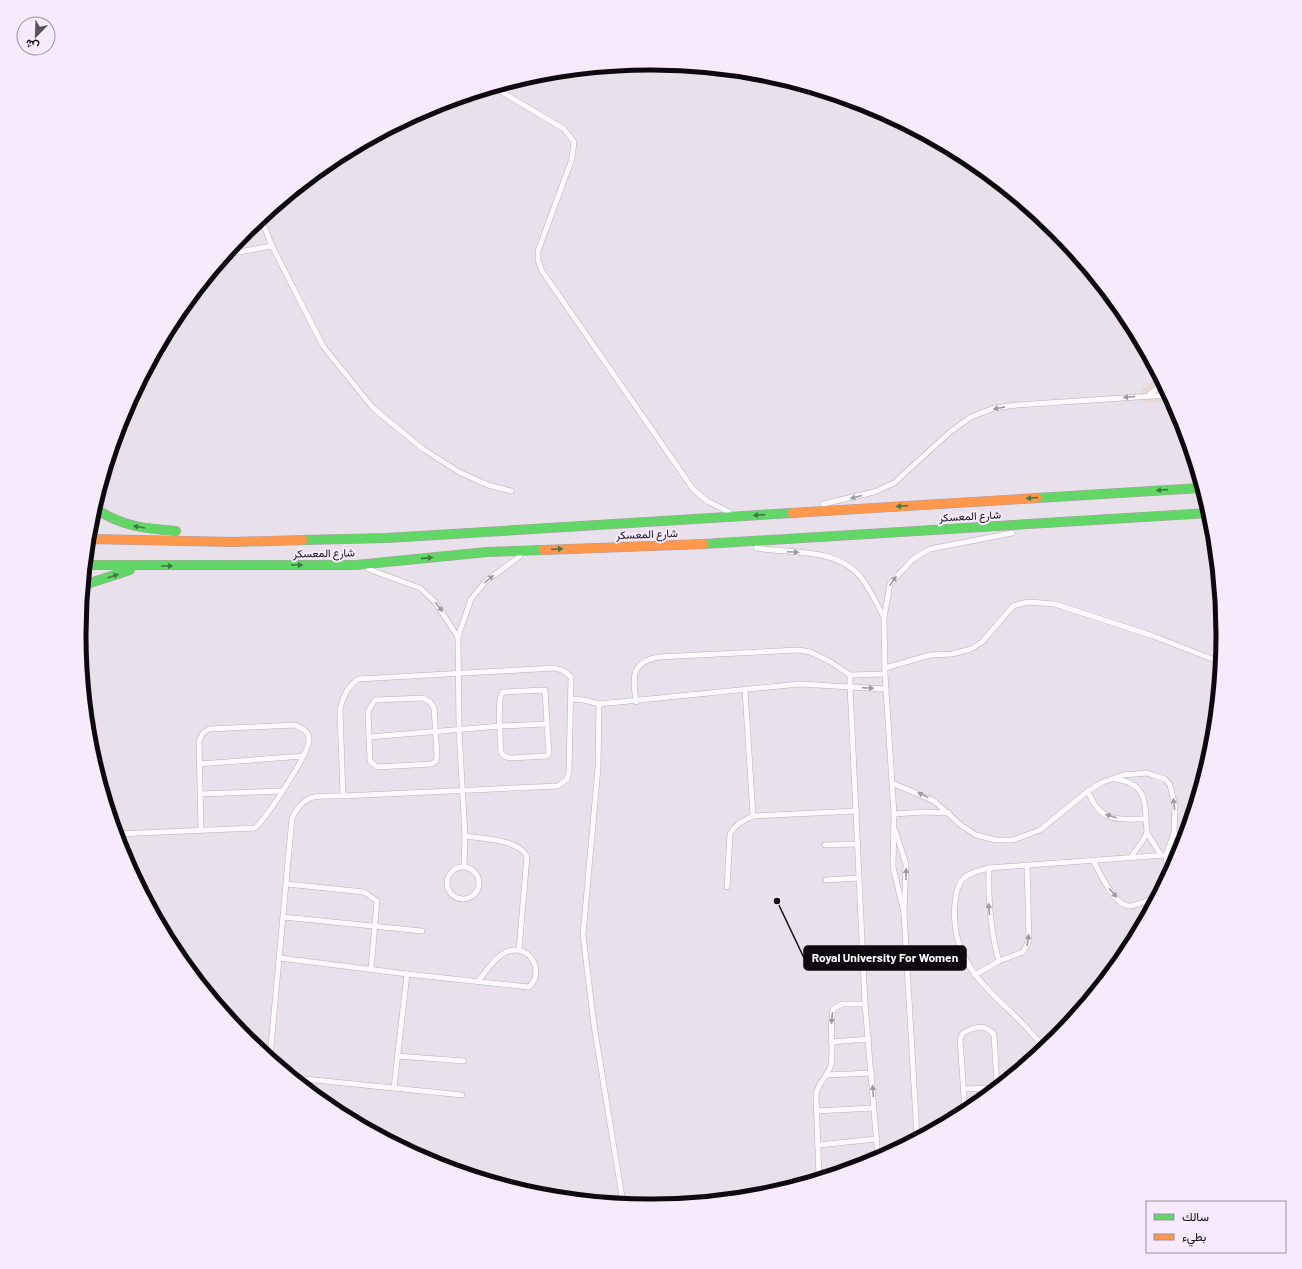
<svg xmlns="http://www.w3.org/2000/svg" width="1302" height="1269" font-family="Barlow,Vazirmatn,sans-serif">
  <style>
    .commercial { fill: #e8d9d6 }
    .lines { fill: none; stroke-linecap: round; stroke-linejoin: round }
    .lane-casing { stroke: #b7b1b9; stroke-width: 6 }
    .fast-casing { stroke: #ac9aa1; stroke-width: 10 }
    .slow-casing { stroke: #ac9aa1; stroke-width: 10 }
    .lane { stroke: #fcfafc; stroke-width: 5 }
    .fast { stroke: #63d668; stroke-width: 9 }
    .slow { stroke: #ff974d; stroke-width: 9 }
    .oneway { fill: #9d9a9d }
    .oneway2 { fill: #3d7a40 }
    .labels { text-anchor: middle; stroke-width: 4; stroke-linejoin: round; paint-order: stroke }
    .street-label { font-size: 11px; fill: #0e090f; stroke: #f8eafd }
    .rim { fill: none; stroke: #0e090f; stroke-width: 5 }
    .leader { fill: none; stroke: #0e090f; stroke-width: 1.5 }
    .callout-dot { fill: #0e090f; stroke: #f8eafd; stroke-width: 1.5 }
    .callout { fill: #0e090f; stroke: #0e090f; stroke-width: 1.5 }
    .callout-label { font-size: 12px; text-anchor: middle; font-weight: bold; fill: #fff }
  </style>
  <rect width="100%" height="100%" fill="#e8e0eb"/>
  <polygon class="commercial" points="1157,375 1171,401 1142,403 1142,389 1149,385"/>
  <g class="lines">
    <g class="lane-casing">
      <g id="lane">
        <polyline points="495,88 564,129 574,142 572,159 538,251 538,260 542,271 693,489 707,501 729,512"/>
        <polyline points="261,219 272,246 323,346 373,408 423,449 459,472 488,485 511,491"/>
        <polyline points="228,254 272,246"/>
        <polyline points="1149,395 1162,384"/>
        <polyline points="823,504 874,492 894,483 950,432 971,417 994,408 1017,405 1168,395"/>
        <path d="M756 548C790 554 833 547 859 575 870 588 877 604 884 618"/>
        <polyline points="368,569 420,588 435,602 458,637"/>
        <polyline points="885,668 930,655 952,654 971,649 982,642 1013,606 1028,602 1055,604 1153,636 1220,662"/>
        <polygon points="423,698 430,702 434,708 437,756 436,761 432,764 377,767 370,761 368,711 375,700"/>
        <polyline points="572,699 584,700 599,704 598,768 583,935 594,1025 623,1203"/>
        <path d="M636 702C633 677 630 663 658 657L799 650 810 652 829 661 850 675 885 674"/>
        <polyline points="599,704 800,684 850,687 850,675"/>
        <path d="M369 737 501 726 547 724 549 753 547 756 511 758 506 757 501 753C501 741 496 699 503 692L545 690 547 724"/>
        <polyline points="199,764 304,756"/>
        <path d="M1115 779C1141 782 1146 796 1146 820 1146 824 1147 828 1147 832 1145 840 1136 849 1132 856"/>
        <polyline points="892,783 934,801 962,826 976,835 996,840 1013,840 1040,830 1088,791 1103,782 1123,775 1147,773 1155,776 1165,779 1170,785 1175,806 1174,833 1166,855 1168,875"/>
        <path d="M1088 791C1100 823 1117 819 1146 819"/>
        <polyline points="200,794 282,791"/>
        <polyline points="894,814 924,812 949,813"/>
        <polyline points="753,816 857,811"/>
        <polyline points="895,830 906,864 904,913 917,1137"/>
        <polyline points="1147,833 1161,855"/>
        <polyline points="1174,833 1183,841"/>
        <path d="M117 834 255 828C266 818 310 753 309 739 309 731 301 728 295 725L209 729 203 733 199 741 201 831"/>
        <path d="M465 836C483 839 517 839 527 856L519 950"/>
        <polyline points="825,845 858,844"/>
        <path d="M1093 860C1099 872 1114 905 1129 906 1138 906 1148 900 1156 897"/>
        <polyline points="464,866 465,836 459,730 458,637 471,599 486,581 520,556"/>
        <circle cx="463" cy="883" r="16"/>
        <path d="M989 868C988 900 990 930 999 961"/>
        <polyline points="826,880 859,878"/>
        <polyline points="287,884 364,892 377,901 371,969"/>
        <path d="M727 887 730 834C735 824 743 821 753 816L745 690"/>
        <polyline points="904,913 893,867 894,814 885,674 884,618 890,584 913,559 930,549 1012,533"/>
        <polyline points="283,917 422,931"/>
        <path d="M280 958 407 974 529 987C545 973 531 944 509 951 497 954 486 972 478 981"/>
        <polyline points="975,975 999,961 1023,952 1029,941 1027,865"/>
        <polyline points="865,1004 850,687 886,689"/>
        <polyline points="831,1042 869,1039"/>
        <path d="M1044 1048C1007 998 948 976 955 902 958 876 965 874 989 868L1179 854"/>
        <polyline points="397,1056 464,1061"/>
        <path d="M270 1057 292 818C306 791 316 797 343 796L558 786 567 779 569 772 571 677 564 671 555 668 358 679C347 688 343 696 340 710L343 796"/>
        <polyline points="826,1075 872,1073"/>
        <polyline points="295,1078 462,1095"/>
        <polyline points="394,1088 407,974"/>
        <polyline points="964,1089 995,1088"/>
        <polyline points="816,1111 874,1108"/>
        <path d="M965 1111 960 1039 963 1033C974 1027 986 1023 994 1035L997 1086"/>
        <polyline points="818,1145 877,1139"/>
        <path d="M819 1178 816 1095C818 1081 828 1077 831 1065 834 1047 829 1028 833 1009L842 1004H865L878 1158"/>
      </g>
    </g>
    <g class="fast-casing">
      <g id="fast">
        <polyline points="1037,498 1201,488"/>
        <path d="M95 508C119 526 147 529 176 531"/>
        <polyline points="303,540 387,538 792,513"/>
        <polyline points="704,544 1209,513"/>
        <polyline points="86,565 356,565 487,552 543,550"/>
        <polyline points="84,585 130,570"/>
      </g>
    </g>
    <g class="slow-casing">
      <g id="slow">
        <polyline points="792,513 1037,498"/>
        <polyline points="89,539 233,542 303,540"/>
        <polyline points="543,550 704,544"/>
      </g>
    </g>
    <use href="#lane" class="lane"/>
    <use href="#fast" class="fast"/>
    <use href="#slow" class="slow"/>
  </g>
  <defs><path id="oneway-solid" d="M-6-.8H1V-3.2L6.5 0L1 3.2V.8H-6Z"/></defs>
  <g class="oneway">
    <use href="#oneway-solid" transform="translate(1129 397) rotate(176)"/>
    <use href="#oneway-solid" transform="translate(999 408) rotate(169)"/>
    <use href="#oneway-solid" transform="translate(856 497) rotate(165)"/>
    <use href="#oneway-solid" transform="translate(793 552) rotate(3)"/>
    <use href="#oneway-solid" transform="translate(489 579) rotate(-39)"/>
    <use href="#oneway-solid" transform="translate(893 581) rotate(-55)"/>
    <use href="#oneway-solid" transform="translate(439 607) rotate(53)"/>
    <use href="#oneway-solid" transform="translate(868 688) rotate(3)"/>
    <use href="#oneway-solid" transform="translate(923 795) rotate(-154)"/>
    <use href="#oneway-solid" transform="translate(1174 804) rotate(-97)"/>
    <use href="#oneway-solid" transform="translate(1111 816) rotate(-162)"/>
    <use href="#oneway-solid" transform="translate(906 874) rotate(-89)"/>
    <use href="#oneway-solid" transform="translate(1113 893) rotate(50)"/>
    <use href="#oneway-solid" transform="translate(989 909) rotate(-95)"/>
    <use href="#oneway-solid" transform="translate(1028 940) rotate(-81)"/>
    <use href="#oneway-solid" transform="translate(832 1018) rotate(95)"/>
    <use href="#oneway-solid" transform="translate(873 1091) rotate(-94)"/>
  </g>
  <g class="oneway2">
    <use href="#oneway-solid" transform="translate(1162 490) rotate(176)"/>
    <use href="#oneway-solid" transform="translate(1032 498) rotate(176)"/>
    <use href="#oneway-solid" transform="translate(902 506) rotate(176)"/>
    <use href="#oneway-solid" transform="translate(759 515) rotate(176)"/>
    <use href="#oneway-solid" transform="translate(139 527) rotate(-170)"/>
    <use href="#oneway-solid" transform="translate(557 549) rotate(-2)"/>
    <use href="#oneway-solid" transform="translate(427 558) rotate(-6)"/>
    <use href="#oneway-solid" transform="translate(297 565)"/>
    <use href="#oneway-solid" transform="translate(167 566)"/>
    <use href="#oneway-solid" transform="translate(113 576) rotate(-19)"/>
  </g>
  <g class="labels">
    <g class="street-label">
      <text transform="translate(970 516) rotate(-3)" y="4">شارع المعسكر</text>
      <text transform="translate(647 534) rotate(-2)" y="4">شارع المعسكر</text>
      <text transform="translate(324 553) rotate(-1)" y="4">شارع المعسكر</text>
    </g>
  </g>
  <path d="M0 0H1302V1269H0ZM650 70H652A564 564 0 0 1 1216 634V635A564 564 0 0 1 652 1199H650A564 564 0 0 1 86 635V634A564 564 0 0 1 650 70Z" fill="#f8eafd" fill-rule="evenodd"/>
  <path class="rim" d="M650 70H652A564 564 0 0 1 1216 634V635A564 564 0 0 1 652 1199H650A564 564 0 0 1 86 635V634A564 564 0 0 1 650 70Z"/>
  <path class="leader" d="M777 901L804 958"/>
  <circle class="callout-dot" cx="777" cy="901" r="4"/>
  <rect class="callout" x="804" y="946" width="162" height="24" rx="4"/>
  <g class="callout-label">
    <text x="885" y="962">Royal University For Women</text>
  </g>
  <rect x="1146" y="1201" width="140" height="52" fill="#f8eafd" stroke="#9a909e"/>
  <rect x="1154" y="1214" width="20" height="6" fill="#63d668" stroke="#9a909e"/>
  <text x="1182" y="1221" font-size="12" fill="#0e090f">سالك</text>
  <rect x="1154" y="1234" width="20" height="6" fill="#ff974d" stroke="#9a909e"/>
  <text x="1182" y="1241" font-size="12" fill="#0e090f">بطيء</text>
  <g transform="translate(36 36) rotate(203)"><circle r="19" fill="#f8eafd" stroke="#9a909e"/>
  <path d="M0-3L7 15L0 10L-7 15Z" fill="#5a545c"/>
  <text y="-6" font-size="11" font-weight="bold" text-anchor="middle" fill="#0e090f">ش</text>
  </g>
</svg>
